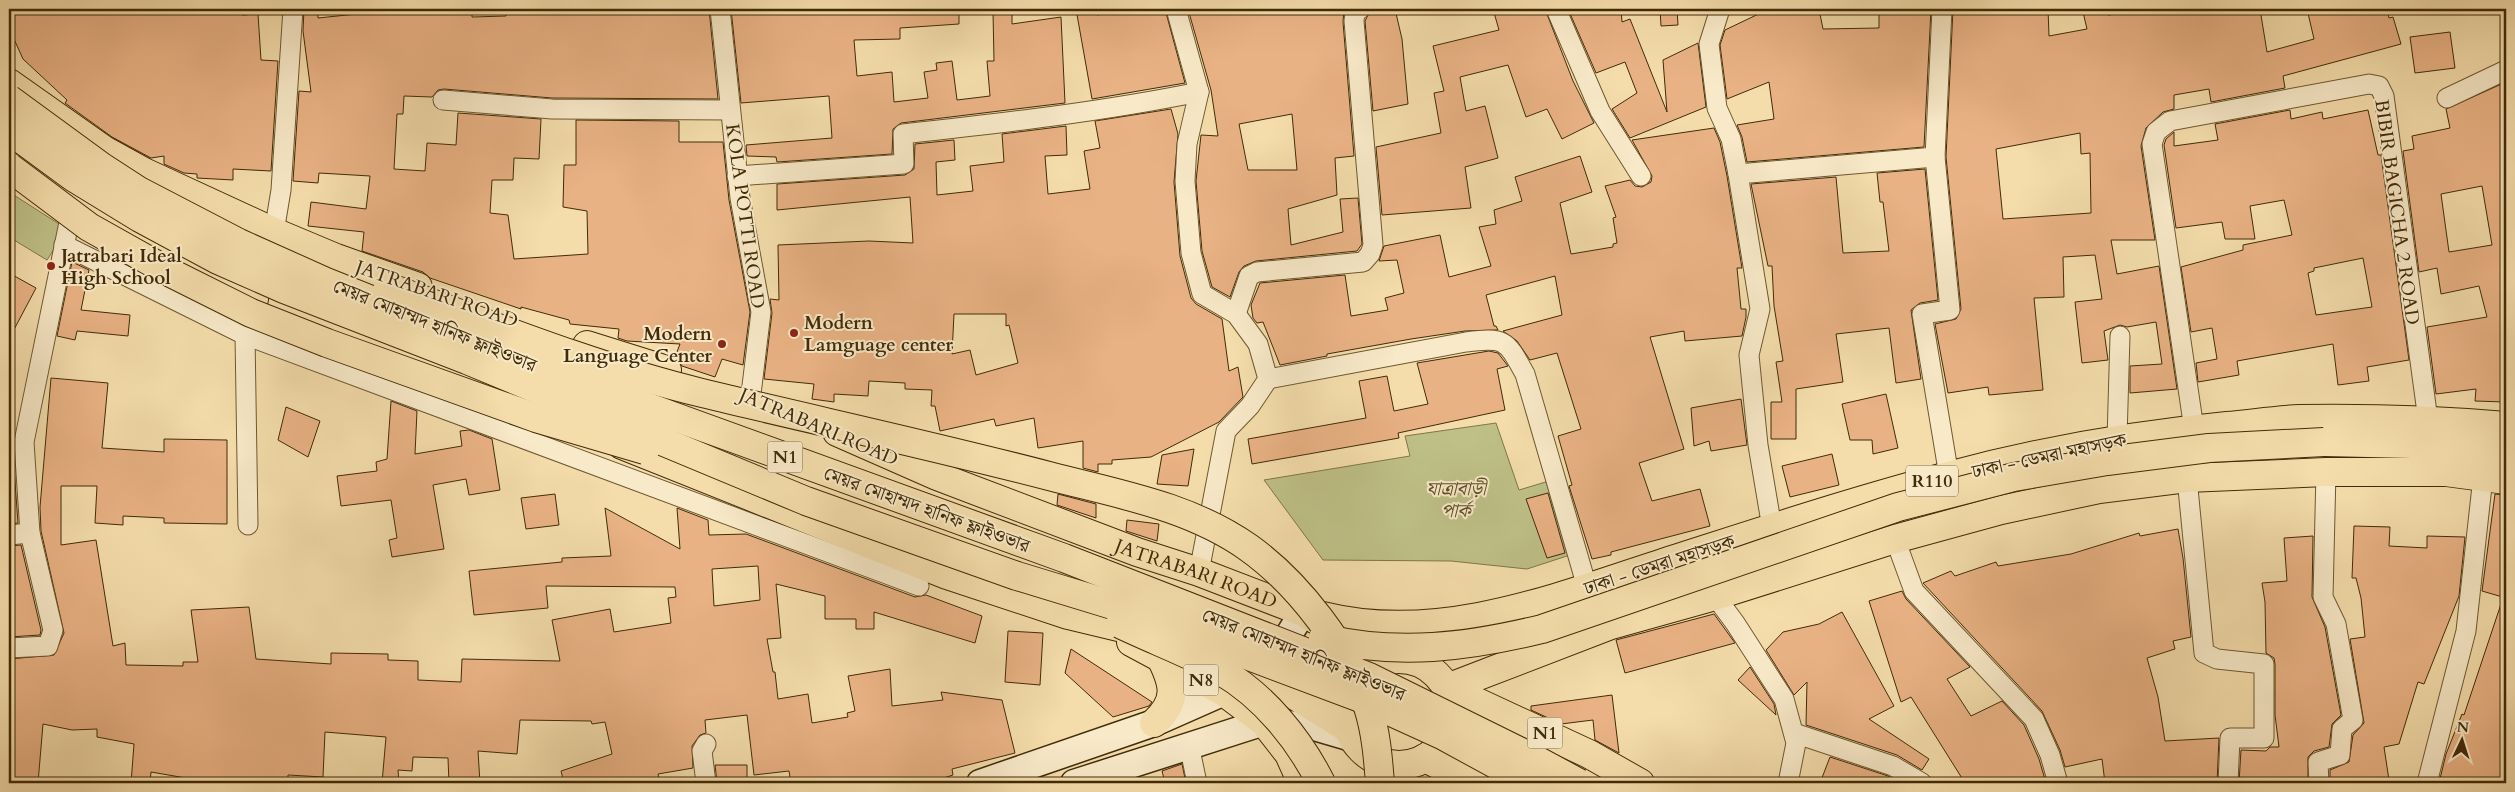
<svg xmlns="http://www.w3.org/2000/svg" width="2515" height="792" font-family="Cardo,'Noto Serif Bengali',serif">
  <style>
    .green { fill: #bec087; stroke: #807648 }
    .building { fill: #e9b284; stroke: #412b08; fill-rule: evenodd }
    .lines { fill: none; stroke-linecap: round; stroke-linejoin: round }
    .street-casing { stroke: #6e5831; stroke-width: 21 }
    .secondary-casing { stroke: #412b08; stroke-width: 29 }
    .primary-casing { stroke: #412b08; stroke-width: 30 }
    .highway-casing { stroke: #412b08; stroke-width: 30 }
    .street { stroke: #f8e9c8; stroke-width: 19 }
    .secondary { stroke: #f8e9c8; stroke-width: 26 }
    .primary { stroke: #f4ddab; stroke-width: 28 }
    .highway { stroke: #f4ddab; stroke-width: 28 }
    .highway-bridge-casing { stroke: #412b08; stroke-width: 30; stroke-linecap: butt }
    .highway-bridge { stroke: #f4ddab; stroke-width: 28 }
    .poi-dot { fill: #8f2418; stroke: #f8e9c8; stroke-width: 2 }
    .labels { text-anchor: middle; stroke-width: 4; stroke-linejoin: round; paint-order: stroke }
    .shield { fill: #f8e9c8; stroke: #786442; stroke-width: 1 }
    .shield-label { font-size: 18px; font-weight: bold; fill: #412b08 }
    .street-label { font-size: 19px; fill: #412b08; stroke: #f8e9c8 }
    .poi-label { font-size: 19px; font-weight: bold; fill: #412b08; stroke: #f8e9c8; text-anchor: start }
    .park-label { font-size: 19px; font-style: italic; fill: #605028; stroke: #f8e9c8 }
  </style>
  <rect width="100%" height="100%" fill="#f4ddab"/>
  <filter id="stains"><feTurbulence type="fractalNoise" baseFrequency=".004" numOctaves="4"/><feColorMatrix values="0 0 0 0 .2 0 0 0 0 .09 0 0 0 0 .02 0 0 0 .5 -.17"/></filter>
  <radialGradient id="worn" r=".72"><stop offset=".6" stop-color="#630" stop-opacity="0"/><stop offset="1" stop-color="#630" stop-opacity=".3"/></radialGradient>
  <g class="green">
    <polygon points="9,192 67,229 47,260 9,237"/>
    <polygon points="1496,423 1519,490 1549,481 1573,554 1527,569 1451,561 1323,560 1264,480 1410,456 1405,436"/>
  </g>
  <g class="building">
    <polygon points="9,9 240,9 242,15 258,14 261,60 278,61 271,171 233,169 233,180 197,178 197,174 184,173 164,164 164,156 151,158 112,137 65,103 67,100 23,59 9,28"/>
    <polygon points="304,9 318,9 318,18 405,9 472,9 472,17 506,16 506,9 709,9 718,99 552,98 444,89 438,90 432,97 404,96 403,114 397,114 394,169 425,171 427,143 456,145 458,113 541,119 539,159 514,158 513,180 492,180 490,213 508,215 514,259 588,254 587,211 563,207 564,165 576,165 576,120 679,121 679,142 723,142 729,200 750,312 743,365 722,359 715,377 682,366 675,357 680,344 627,341 618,338 619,329 570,324 569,320 521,307 521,309 430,278 423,272 362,251 364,232 308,226 311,202 366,209 370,176 319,173 318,183 293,181 299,91 311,92 303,31"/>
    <polygon points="731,9 959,9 959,24 900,28 900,39 854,40 857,76 892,72 894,102 928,98 924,72 937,70 936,63 952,61 957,100 990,96 987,61 994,61 993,12 1012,12 1012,24 1061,17 1065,103 901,123 893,129 892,154 777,162 776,157 747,156 746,145 832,138 829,96 741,103"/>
    <polygon points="1076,9 1096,9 1097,15 1124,9 1165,9 1185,83 1092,99"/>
    <path d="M1188 9H1344L1343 22 1354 156 1335 158 1337 195 1288 209 1291 245 1343 232 1340 199 1358 198 1362 244 1357 251 1256 261 1244 266 1239 272 1230 297 1212 287 1202 251 1196 181 1201 135 1218 136 1211 90ZM1292 114 1297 170H1248L1239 124Z"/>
    <polygon points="1371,9 1395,9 1402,39 1408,104 1373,111 1365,21"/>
    <polygon points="1493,9 1545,9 1573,81 1594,123 1562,139 1547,109 1526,117 1508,65 1460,77 1466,111 1485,106 1498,158 1465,167 1471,208 1382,215 1376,147 1441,133 1434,93 1444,91 1433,46 1499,30"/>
    <polygon points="1568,9 1621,9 1622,22 1630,19 1667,112 1663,60 1698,43 1706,107 1630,138 1612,109 1637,93 1625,62 1596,73"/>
    <polygon points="1660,9 1677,9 1678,25 1661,26"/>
    <polygon points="1769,9 1819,9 1823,29 1879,28 1879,9 1931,9 1924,147 1747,162 1742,137 1737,125 1774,119 1769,82 1727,99 1720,45 1725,30"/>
    <path d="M1953 9H2048L2049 36 2087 29 2083 12 2097 9H2107L2108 15 2155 9H2260L2267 52 2314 39 2307 9H2387L2389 18 2393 17 2401 44 2283 76 2285 88 2211 102 2209 89 2174 95V109L2163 112 2146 128 2141 146 2155 240H2111L2117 274 2159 266 2177 389 2130 393V366L2162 364 2156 322 2127 327 2120 325 2104 331 2108 360 2082 363 2075 302 2102 299 2095 255 2063 257 2064 297 2034 298 2043 390 1989 395 1988 387 1948 393 1935 324 1956 319 1961 309 1946 157ZM2080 133 2081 154 2090 153 2091 213 2003 219 1996 149Z"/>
    <polygon points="2450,32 2455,68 2415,73 2410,37"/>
    <path d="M2506 82 2505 402 2475 401 2476 389 2436 394 2427 327 2487 317 2479 286 2441 294 2437 268 2419 272 2403 151 2414 149 2412 136 2450 128 2446 109ZM2482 186 2492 245 2449 252 2441 194Z"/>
    <path d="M1171 109 1178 134 1174 182 1180 256 1191 298 1196 304 1222 319 1229 371 1238 367 1243 397 1219 422 1151 457 1112 460V464H1098V472L1083 468V441L1038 448 1034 418 996 426 994 419 940 431 935 406H931L932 390 905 389V383L869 381 868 396 834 394V402L812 399 814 384 764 379 772 313 770 299 779 300 778 245 869 241 913 243 910 197 777 210V184L905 175 914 169 915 144 954 140 955 160 936 162 937 195 973 191 970 166 1004 162 1002 134 1066 126 1067 155 1045 156 1048 194 1090 189 1084 151 1100 148 1095 121ZM954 314H1006V326L1009 325 1018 363 976 375 970 350 952 354Z"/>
    <path d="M2290 110 2291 119 2322 112 2323 119 2368 110 2378 155H2381L2409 360 2367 367 2369 381 2338 385 2333 344 2237 361 2239 375 2198 382 2196 363 2217 359 2212 328 2191 332 2181 267 2243 250V245L2292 235 2284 200 2250 206 2255 239H2225L2222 222 2176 228 2164 145 2166 139 2174 132V146L2218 140 2215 124ZM2363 258 2372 307 2316 315 2308 273 2314 271V268Z"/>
    <polygon points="1714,128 1720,142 1727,176 1742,268 1737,268 1741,309 1746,309 1746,317 1742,336 1685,341 1684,331 1650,337 1684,449 1639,463 1652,501 1700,489 1710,526 1611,552 1611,555 1592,559 1569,486 1572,485 1558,436 1581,429 1557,353 1530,360 1517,341 1503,331 1562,315 1555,276 1486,295 1494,326 1496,326 1498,330 1465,331 1411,339 1327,354 1327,356 1280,365 1263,322 1257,323 1253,318 1251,305 1260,283 1345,275 1351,316 1388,310 1385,298 1404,293 1397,260 1379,261 1384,246 1440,235 1449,277 1491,266 1479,227 1496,224 1494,210 1522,201 1515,177 1580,156 1592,192 1560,203 1571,254 1613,247 1613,244 1617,243 1613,218 1616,217 1605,186 1630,180 1635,186 1642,187 1651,182 1652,176 1632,140"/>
    <polygon points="1925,169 1938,300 1920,303 1911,310 1921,379 1896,383 1889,328 1836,334 1843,382 1796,389 1796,439 1771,439 1771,402 1782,402 1776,362 1783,361 1774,306 1772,266 1768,266 1751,184 1836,177 1843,253 1889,251 1883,202 1880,202 1877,173"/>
    <polygon points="72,262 89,270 81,310 130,315 128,336 77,331 75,340 57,336"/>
    <polygon points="9,273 36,288 9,339"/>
    <polygon points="1489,351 1498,353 1508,366 1497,369 1505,410 1398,433 1399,438 1252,464 1248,439 1366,418 1359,381 1387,376 1394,411 1428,404 1417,363"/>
    <path d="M51 378 108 383 102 448 164 452V439L227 440V524L164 523V518L123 516V525L95 523 97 486H61V545L96 540 113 646 125 643 126 665 183 666V662H198L191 610 249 607 256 659 331 664V653L388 654V660L418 661V680L461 682 462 659 560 661 552 620 610 609 614 632 671 623 668 598 676 597 675 587 546 586 548 608 474 615 469 571 562 562V558L611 556 605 508 680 549 677 508 708 520 709 535 746 534 915 597 926 595 982 616 975 643 874 612V629H856V619H825V596L776 584 781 638 767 639 773 672H775L778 699 808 694 812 723 848 717 847 713 855 711 848 676 890 669 892 706 943 700 941 692 1002 700 1015 753 952 769 953 775 928 783H791L789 771 754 775 747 715 705 720 706 733 700 735 692 746 693 768 658 774 659 778 613 783H564L561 771 612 754 605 722 592 724 591 721 520 720 517 754 478 751 480 783H449L448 758 413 757 412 771 398 770 399 783H382L386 737 325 732 323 777 288 775V783L230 780V783L209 782 151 772 150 783H131L134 744 97 737V729L72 730 43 724 38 783H9V659L54 655 64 633 41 531 40 507ZM758 566 760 600 714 606 712 569Z"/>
    <polygon points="1886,394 1898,448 1873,454 1872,440 1850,440 1842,404"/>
    <polygon points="1741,399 1747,445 1711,451 1709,441 1694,446 1691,408"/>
    <polygon points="391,401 417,411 415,454 462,446 460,431 469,430 492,439 500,490 469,495 466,479 433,485 444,549 392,557 389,540 397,538 391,500 341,506 337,476 377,471 376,462 387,459"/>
    <polygon points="286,407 320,421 308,457 278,440"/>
    <polygon points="1194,449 1188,486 1157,484 1162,455"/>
    <polygon points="9,454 13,454 18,523 9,524"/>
    <polygon points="1832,454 1839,485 1790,497 1782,466"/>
    <polygon points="1548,493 1565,553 1547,558 1526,499"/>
    <polygon points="555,494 559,525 526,529 521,498"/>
    <polygon points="1058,494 1096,504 1096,518 1057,505"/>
    <polygon points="2495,494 2506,495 2506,598 2482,591"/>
    <polygon points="1127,520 1159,524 1157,541 1126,531"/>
    <polygon points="2354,526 2390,527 2389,546 2427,548 2427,536 2465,537 2459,596 2424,684 2418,682 2399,744 2384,747 2389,780 2330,783 2330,770 2349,762 2353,735 2364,723 2350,639 2365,637 2361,598 2356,578 2352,578"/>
    <polygon points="2178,529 2183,558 2191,637 2173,641 2175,649 2147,658 2158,697 2165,741 2219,738 2217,783 2105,783 2102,759 2065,767 2060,750 2042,711 1923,583 1951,571 1955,576 1996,562 1998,566 2071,554 2139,533 2140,536"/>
    <polygon points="2313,536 2312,597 2325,627 2341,715 2332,724 2329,747 2314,751 2308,757 2308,783 2239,783 2241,750 2266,751 2270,747 2279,747 2275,715 2275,664 2274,658 2266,653 2265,602 2262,583 2287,581 2284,538"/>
    <polygon points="21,545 41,630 40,635 9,637 9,546"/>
    <polygon points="1902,591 1906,599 1970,667 1947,679 1971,716 2002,701 2024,725 2039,759 2046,783 1965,783 1911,697 1901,702 1869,601"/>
    <polygon points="2503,598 2506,598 2506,783 2439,783 2446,754 2462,714 2464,715"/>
    <polygon points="1842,612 1894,706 1869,719 1929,759 1922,770 1897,755 1806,725 1807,682 1794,695 1766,650 1783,632 1819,624"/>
    <polygon points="1714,614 1735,643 1625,673 1616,640"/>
    <polygon points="1008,631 1043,633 1040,685 1005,682"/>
    <polygon points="1071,649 1152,702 1149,706 1113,717 1065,673"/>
    <polygon points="1750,667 1774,704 1776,715 1738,680"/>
    <polygon points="1612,695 1619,753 1595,740 1593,720 1561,724 1531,710 1531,706"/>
    <polygon points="1830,757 1888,776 1896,781 1895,783 1820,783"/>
    <polygon points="1182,764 1186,783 1165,783 1162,771"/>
    <polygon points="715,765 747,765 747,782 717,782"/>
  </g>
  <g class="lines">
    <g class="street-casing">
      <g id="street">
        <polyline points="720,9 740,198 761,312 751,394"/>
        <polyline points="1176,9 1199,92 1187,144 1185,181 1191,253 1202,294 1236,314 1258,344 1268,379 1250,406 1226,431 1199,572"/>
        <polyline points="1556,9 1600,111 1641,176"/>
        <polyline points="1720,9 1709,44 1717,108 1731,139 1738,174"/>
        <polyline points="2447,98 2506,70"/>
        <polyline points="443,100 552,109 730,110"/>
        <polyline points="1935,157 1950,310 1922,314 1949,476"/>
        <path d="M737 176 904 164 903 134C1002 123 1101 112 1199 92"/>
        <polyline points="274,232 281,190 293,9"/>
        <polyline points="64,245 245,335 919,586"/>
        <polyline points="1236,314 1249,276 1257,272 1363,262 1370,254 1373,245 1354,21 1355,12 1360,9"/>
        <polyline points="245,335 248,525"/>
        <path d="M1268 379 1466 342C1506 337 1506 340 1525 374L1587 587"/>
        <polyline points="2194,429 2152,144 2156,132 2170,121 2369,84 2379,86 2384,96 2428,420"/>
        <polyline points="2117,439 2120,336"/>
        <polyline points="2187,478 2204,653 2217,659 2264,664 2264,738 2230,738 2228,783"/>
        <polyline points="1772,528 1758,445 1749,355 1760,309 1738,174 1935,157 1942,9"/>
        <polyline points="9,535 30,533"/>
        <polyline points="1895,539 1914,591 2034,719 2050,755 2058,783"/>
        <polyline points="1715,596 1735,623 1784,699 1796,743 1788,783"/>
        <polyline points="9,648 48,646 53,630 30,533 24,442 73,203"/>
        <polyline points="1794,733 1893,766 1922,783"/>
        <polyline points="706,744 702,751 706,783"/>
        <polyline points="1189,745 1197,783"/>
        <polyline points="2319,783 2318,762 2340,755 2342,729 2353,720 2336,624 2323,597 2326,472"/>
        <polyline points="2427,783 2466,631 2483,477"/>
      </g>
    </g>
    <g class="secondary-casing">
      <g id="secondary">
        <polyline points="1272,662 1303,612"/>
        <polyline points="980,783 1154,723 1240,685"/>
        <polyline points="1074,783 1264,722 1311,726 1352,738"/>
      </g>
    </g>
    <g class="primary-casing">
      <g id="primary">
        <polyline points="9,83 104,150 144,172 274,232 336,258 418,287"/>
        <path d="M29 161C98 215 174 264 254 299"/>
        <polyline points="587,345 667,370"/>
        <path id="s1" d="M837 432 937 476 1137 552 1199 572 1303 612 1385 661"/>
        <polyline points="622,445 947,575 1068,615 1143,633"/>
        <path d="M1323 616C1443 646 1565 594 1678 558 1769 529 1860 499 1952 475 2042 451 2134 435 2227 426 2251 424 2275 420 2300 419 2369 418 2438 420 2506 426"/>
        <polyline points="1131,642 1224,692 1264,722 1289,754 1302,783"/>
        <circle cx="1399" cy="712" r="53"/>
        <polyline points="1226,661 1263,676 1349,729"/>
        <polyline points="1447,688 1611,625 1715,596 1895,539 2001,510 2099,489 2187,478 2326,472 2446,472 2506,480"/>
        <polyline points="1447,688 1589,754 1640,783"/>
        <path d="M1154 723C1179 700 1174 684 1160 656"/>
        <polyline points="1425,758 1475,783"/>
      </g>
    </g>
    <g class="highway-casing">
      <polyline id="highway" points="2324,442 2412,444 2506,452"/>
    </g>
    <use href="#street" class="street"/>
    <use href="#secondary" class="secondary"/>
    <use href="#primary" class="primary"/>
    <use href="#highway" class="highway"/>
    <g class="highway-bridge-casing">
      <g id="highway-bridge">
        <polyline points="9,99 102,167 139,191 239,243 326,282 562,376 1064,558 1369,677 1529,756 1579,783"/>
        <polyline points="9,130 73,177 140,218 218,260 284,289 467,360 806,501 1017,576 1119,607 1363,699 1442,735 1530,783"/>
        <polyline points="9,167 89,227 171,273 251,313 327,343 536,418 645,450"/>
        <path d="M388 287C491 325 595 367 702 393 818 421 934 446 1049 476 1118 494 1190 506 1249 548 1298 583 1349 649 1368 707 1376 732 1378 758 1380 783"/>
        <path d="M1120 624C1153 640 1189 653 1221 671 1264 696 1299 739 1321 783"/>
        <path d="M1323 638C1398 656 1468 647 1542 629L1898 507 2014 477 2107 461 2209 448 2324 442"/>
      </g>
    </g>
    <use href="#highway-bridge" class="highway-bridge"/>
  </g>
  <g class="poi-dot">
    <circle cx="51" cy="266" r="5"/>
    <circle cx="794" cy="333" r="5"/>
    <circle cx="722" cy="344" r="5"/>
  </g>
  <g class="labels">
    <g class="shield">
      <rect x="767.5" y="441.5" width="35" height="31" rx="4"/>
      <rect x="1906" y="465.5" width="52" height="31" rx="4"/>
      <rect x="1183.5" y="664.5" width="35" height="31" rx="4"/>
      <rect x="1527.5" y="717.5" width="35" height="31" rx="4"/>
    </g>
    <g class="shield-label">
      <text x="785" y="463">N1</text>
      <text x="1932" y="487">R110</text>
      <text x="1201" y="686">N8</text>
      <text x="1545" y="739">N1</text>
    </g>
    <g class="street-label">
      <text transform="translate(2398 212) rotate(82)" y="7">BIBIR BAGICHA 2 ROAD</text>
      <text transform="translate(746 216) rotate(82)" y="7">KOLA POTTI ROAD</text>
      <text transform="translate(437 293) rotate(19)" y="7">JATRABARI ROAD</text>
      <text transform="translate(435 325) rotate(22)" y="7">মেয়র মোহাম্মদ হানিফ ফ্লাইওভার</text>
      <text transform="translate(819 426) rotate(23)" y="7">JATRABARI ROAD</text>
      <text transform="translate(2049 455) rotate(-12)" y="7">ঢাকা - ডেমরা মহাসড়ক</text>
      <text transform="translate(927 509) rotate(20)" y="7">মেয়র মোহাম্মদ হানিফ ফ্লাইওভার</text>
      <text transform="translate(1659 564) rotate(-18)" y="7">ঢাকা - ডেমরা মহাসড়ক</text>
      <text dy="7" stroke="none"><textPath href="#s1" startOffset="386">JATRABARI ROAD</textPath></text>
      <text transform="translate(1304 654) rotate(22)" y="7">মেয়র মোহাম্মদ হানিফ ফ্লাইওভার</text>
    </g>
    <g class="poi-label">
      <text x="61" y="262">Jatrabari Ideal<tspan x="61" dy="22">High School</tspan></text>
      <text x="804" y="329">Modern<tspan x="804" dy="22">Lamguage center</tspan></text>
      <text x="712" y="340" text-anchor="end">Modern<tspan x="712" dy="22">Language Center</tspan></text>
    </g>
    <g class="park-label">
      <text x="1456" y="495">যাত্রাবাড়ী<tspan x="1456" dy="22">পার্ক</tspan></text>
    </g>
  </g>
  <rect width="2515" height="792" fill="none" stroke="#f4ddab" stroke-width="30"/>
  <rect x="10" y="10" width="2495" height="772" fill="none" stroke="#412b08" stroke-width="2.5"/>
  <rect x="15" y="15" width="2485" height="762" fill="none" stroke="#412b08"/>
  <g transform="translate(2462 740) rotate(4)" stroke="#f8e9c8" stroke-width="4" paint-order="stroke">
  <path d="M0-4L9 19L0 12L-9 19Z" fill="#412b08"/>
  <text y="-8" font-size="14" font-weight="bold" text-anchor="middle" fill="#412b08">N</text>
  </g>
  <rect width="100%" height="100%" filter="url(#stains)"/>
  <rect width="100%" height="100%" fill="url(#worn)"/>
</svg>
